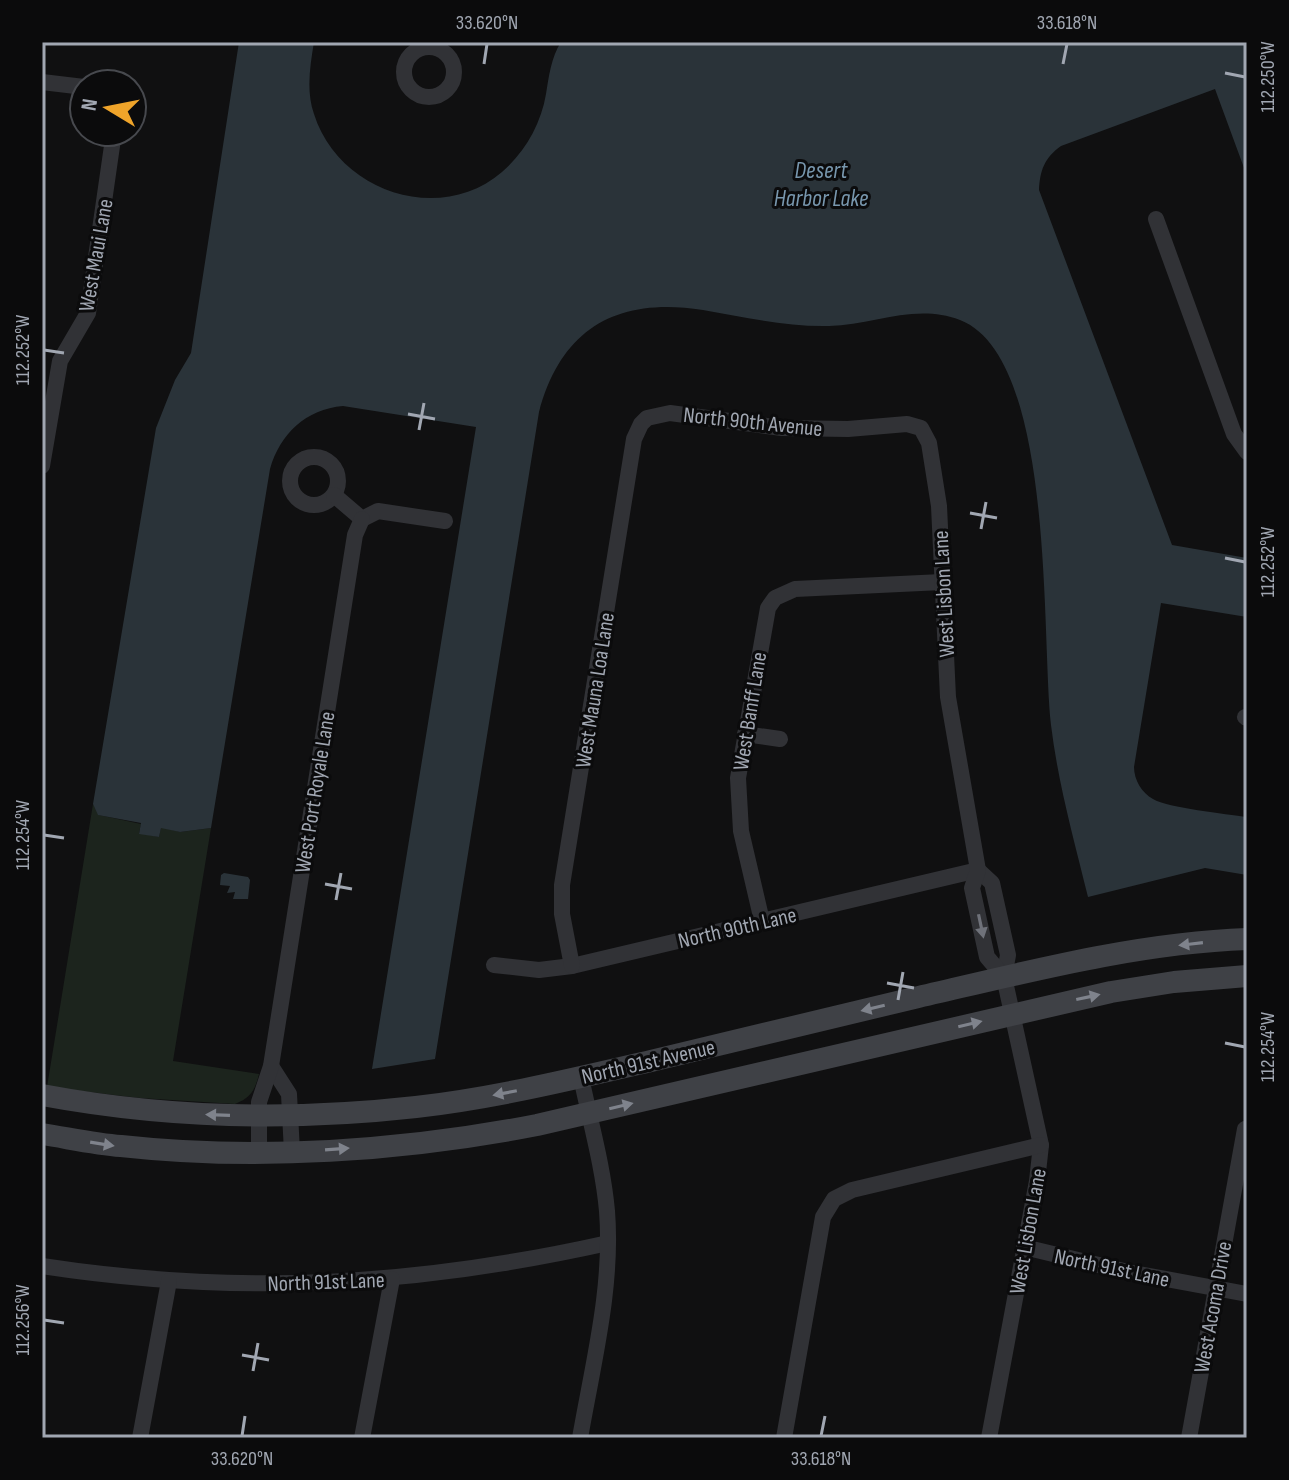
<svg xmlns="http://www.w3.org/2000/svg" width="1289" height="1480" font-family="'Sofia Sans Condensed',sans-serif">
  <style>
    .green { fill: #1c241d }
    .water { fill: #2a3339 }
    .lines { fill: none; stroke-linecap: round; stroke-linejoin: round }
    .minor { stroke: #313236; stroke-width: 16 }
    .secondary { stroke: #3f4146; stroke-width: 22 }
    .oneway { fill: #6f727a }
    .oneway2 { fill: #7f838c }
    .ticks { fill: none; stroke: #a1a7b2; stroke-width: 3 }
    .labels { text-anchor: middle; stroke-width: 6; stroke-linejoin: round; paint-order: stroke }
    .street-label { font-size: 22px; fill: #a1a7b2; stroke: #0b0b0c }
    .water-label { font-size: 24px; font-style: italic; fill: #7897ae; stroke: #0b0b0c }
    .neatline { fill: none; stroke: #a1a7b2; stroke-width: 3 }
    .ticks-label { font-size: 20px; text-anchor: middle; fill: #a1a7b2 }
  </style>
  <rect width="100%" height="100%" fill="#101011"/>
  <path class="green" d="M93 804 99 815 141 824 139 833 159 837 161 827 180 832 211 828 173 1061 259 1074C255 1090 251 1098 235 1104L140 1098 47 1087Z"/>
  <g class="water">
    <path d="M239 42H314C310 66 306 91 314 114 338 191 439 226 502 172 525 152 541 124 546 94 549 76 551 58 561 42H1247V176L1215 89 1061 146C1044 158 1040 171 1039 190L1172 545 1247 558V617L1161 603 1134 767C1134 780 1142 793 1153 799 1168 808 1226 814 1247 817V875L1205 868 1088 897C1074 840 1058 783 1051 725 1041 637 1056 357 960 320 915 303 874 325 829 326 787 327 744 317 703 310 618 297 562 327 539 412L435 1059 372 1069 476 427 343 406C306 409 280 434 270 469L211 828 180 832 161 828 159 837 139 834 141 823 98 815 93 804 156 428 175 380 191 353Z"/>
    <polygon points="224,873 248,877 250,880 248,899 233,899 235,892 227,893 230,886 220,885 221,875"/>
  </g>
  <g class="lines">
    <g class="minor">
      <circle cx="429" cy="72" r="25"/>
      <polyline points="42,82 84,87"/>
      <polyline points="1156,219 1234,434 1247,452"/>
      <circle cx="314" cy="481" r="24"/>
      <polyline points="42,466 60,361 88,313 114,132"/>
      <polyline points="334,495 362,519 378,511 445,521"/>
      <polyline points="1245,717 1247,718"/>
      <polyline points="745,734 780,739"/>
      <polyline points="978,870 992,883 1008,955 1004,977 1041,1145 1037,1181 989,1438"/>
      <polyline points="762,921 741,831 738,778 768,608 775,598 795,589 942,582"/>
      <polyline points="494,965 539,970 572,966 978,870"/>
      <polyline points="572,966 562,914 562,885 634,439 641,424 647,418 670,413 782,428 848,429 907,424 921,428 929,443 939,506 948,697 978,870 972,888 987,957 1004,977"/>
      <polyline points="271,1066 289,1094 292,1152"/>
      <polyline points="259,1154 259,1102 271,1066 355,535 362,519"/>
      <polyline points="1024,1247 1128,1272 1247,1294"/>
      <path d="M42 1266C238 1296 415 1286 608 1243"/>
      <polyline points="140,1438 169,1281"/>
      <polyline points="362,1438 392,1279"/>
      <path d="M580 1438C593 1363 613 1287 607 1211 603 1166 590 1121 581 1077"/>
      <polyline points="784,1438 823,1217 834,1199 852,1190 1041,1145"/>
      <polyline points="1189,1438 1245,1129"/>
    </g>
    <g class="secondary">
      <path d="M42 1095C165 1118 291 1121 416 1107 495 1098 573 1079 651 1061 739 1040 826 1019 914 998 1023 973 1135 943 1247 939"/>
      <path d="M42 1134C68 1138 95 1144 121 1146 256 1161 404 1151 537 1125L1111 992 1174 982 1247 976"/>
    </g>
  </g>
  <defs><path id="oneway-solid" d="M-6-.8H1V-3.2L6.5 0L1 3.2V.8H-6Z" transform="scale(2)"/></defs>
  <use class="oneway" href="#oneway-solid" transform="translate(981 926) rotate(78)"/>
  <g class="oneway2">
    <use href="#oneway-solid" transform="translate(1191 944) rotate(173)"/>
    <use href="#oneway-solid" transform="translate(1088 997) rotate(-12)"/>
    <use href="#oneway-solid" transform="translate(873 1008) rotate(167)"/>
    <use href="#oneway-solid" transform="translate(970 1024) rotate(-13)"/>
    <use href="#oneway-solid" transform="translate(505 1093) rotate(169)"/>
    <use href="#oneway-solid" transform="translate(621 1106) rotate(-13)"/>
    <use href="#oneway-solid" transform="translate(218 1115) rotate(-178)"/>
    <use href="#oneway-solid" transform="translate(102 1144) rotate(9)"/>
    <use href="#oneway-solid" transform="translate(337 1149) rotate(-4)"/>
  </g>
  <path class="ticks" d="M484 64 487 44M1063 64 1067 44M1225 73 1245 77M44 350 64 353M408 414 435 419M419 430 424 403M970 513 997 518M981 529 986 502M1225 558 1245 562M44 835 64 838M325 884 352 889M336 900 341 873M887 983 914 988M898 1000 903 972M1225 1043 1245 1047M44 1320 64 1323M242 1355 269 1360M253 1371 258 1343M242 1436 245 1416M821 1436 825 1416"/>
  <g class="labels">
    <g class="street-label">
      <text transform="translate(95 255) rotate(-80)" y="8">West Maui Lane</text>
      <text transform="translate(753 421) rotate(6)" y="8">North 90th Avenue</text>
      <text transform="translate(943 594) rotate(-93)" y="8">West Lisbon Lane</text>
      <text transform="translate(594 690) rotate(-81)" y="8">West Mauna Loa Lane</text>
      <text transform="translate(749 711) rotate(-81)" y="8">West Banff Lane</text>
      <text transform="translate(314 792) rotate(-81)" y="8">West Port Royale Lane</text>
      <text transform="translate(737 927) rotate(-13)" y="8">North 90th Lane</text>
      <text transform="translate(648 1061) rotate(-13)" y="8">North 91st Avenue</text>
      <text transform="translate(1027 1231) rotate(-80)" y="8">West Lisbon Lane</text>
      <text transform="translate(1112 1267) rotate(12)" y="8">North 91st Lane</text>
      <text transform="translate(326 1281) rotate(-2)" y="8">North 91st Lane</text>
      <text transform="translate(1212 1307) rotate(-80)" y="8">West Acoma Drive</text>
    </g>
    <g class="water-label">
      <text x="821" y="178">Desert<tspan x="821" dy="28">Harbor Lake</tspan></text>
    </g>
  </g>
  <rect width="1289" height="1480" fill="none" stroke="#0b0b0c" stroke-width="88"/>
  <g transform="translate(108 108) rotate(280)"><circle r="38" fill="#0b0b0c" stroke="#47494e" stroke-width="2"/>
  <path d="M0-6L14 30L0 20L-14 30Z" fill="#efa42a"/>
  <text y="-12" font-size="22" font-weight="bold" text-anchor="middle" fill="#a1a7b2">N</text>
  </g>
  <rect x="44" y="44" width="1201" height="1392" class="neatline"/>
  <g class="ticks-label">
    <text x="487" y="29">33.620°N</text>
    <text x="1067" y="29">33.618°N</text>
    <text transform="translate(1267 77) rotate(-90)" y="7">112.250°W</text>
    <text transform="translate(22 350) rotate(-90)" y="7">112.252°W</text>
    <text transform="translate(1267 562) rotate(-90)" y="7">112.252°W</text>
    <text transform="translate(22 835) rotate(-90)" y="7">112.254°W</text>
    <text transform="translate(1267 1047) rotate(-90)" y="7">112.254°W</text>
    <text transform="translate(22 1320) rotate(-90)" y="7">112.256°W</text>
    <text x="242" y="1465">33.620°N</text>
    <text x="821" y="1465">33.618°N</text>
  </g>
</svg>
